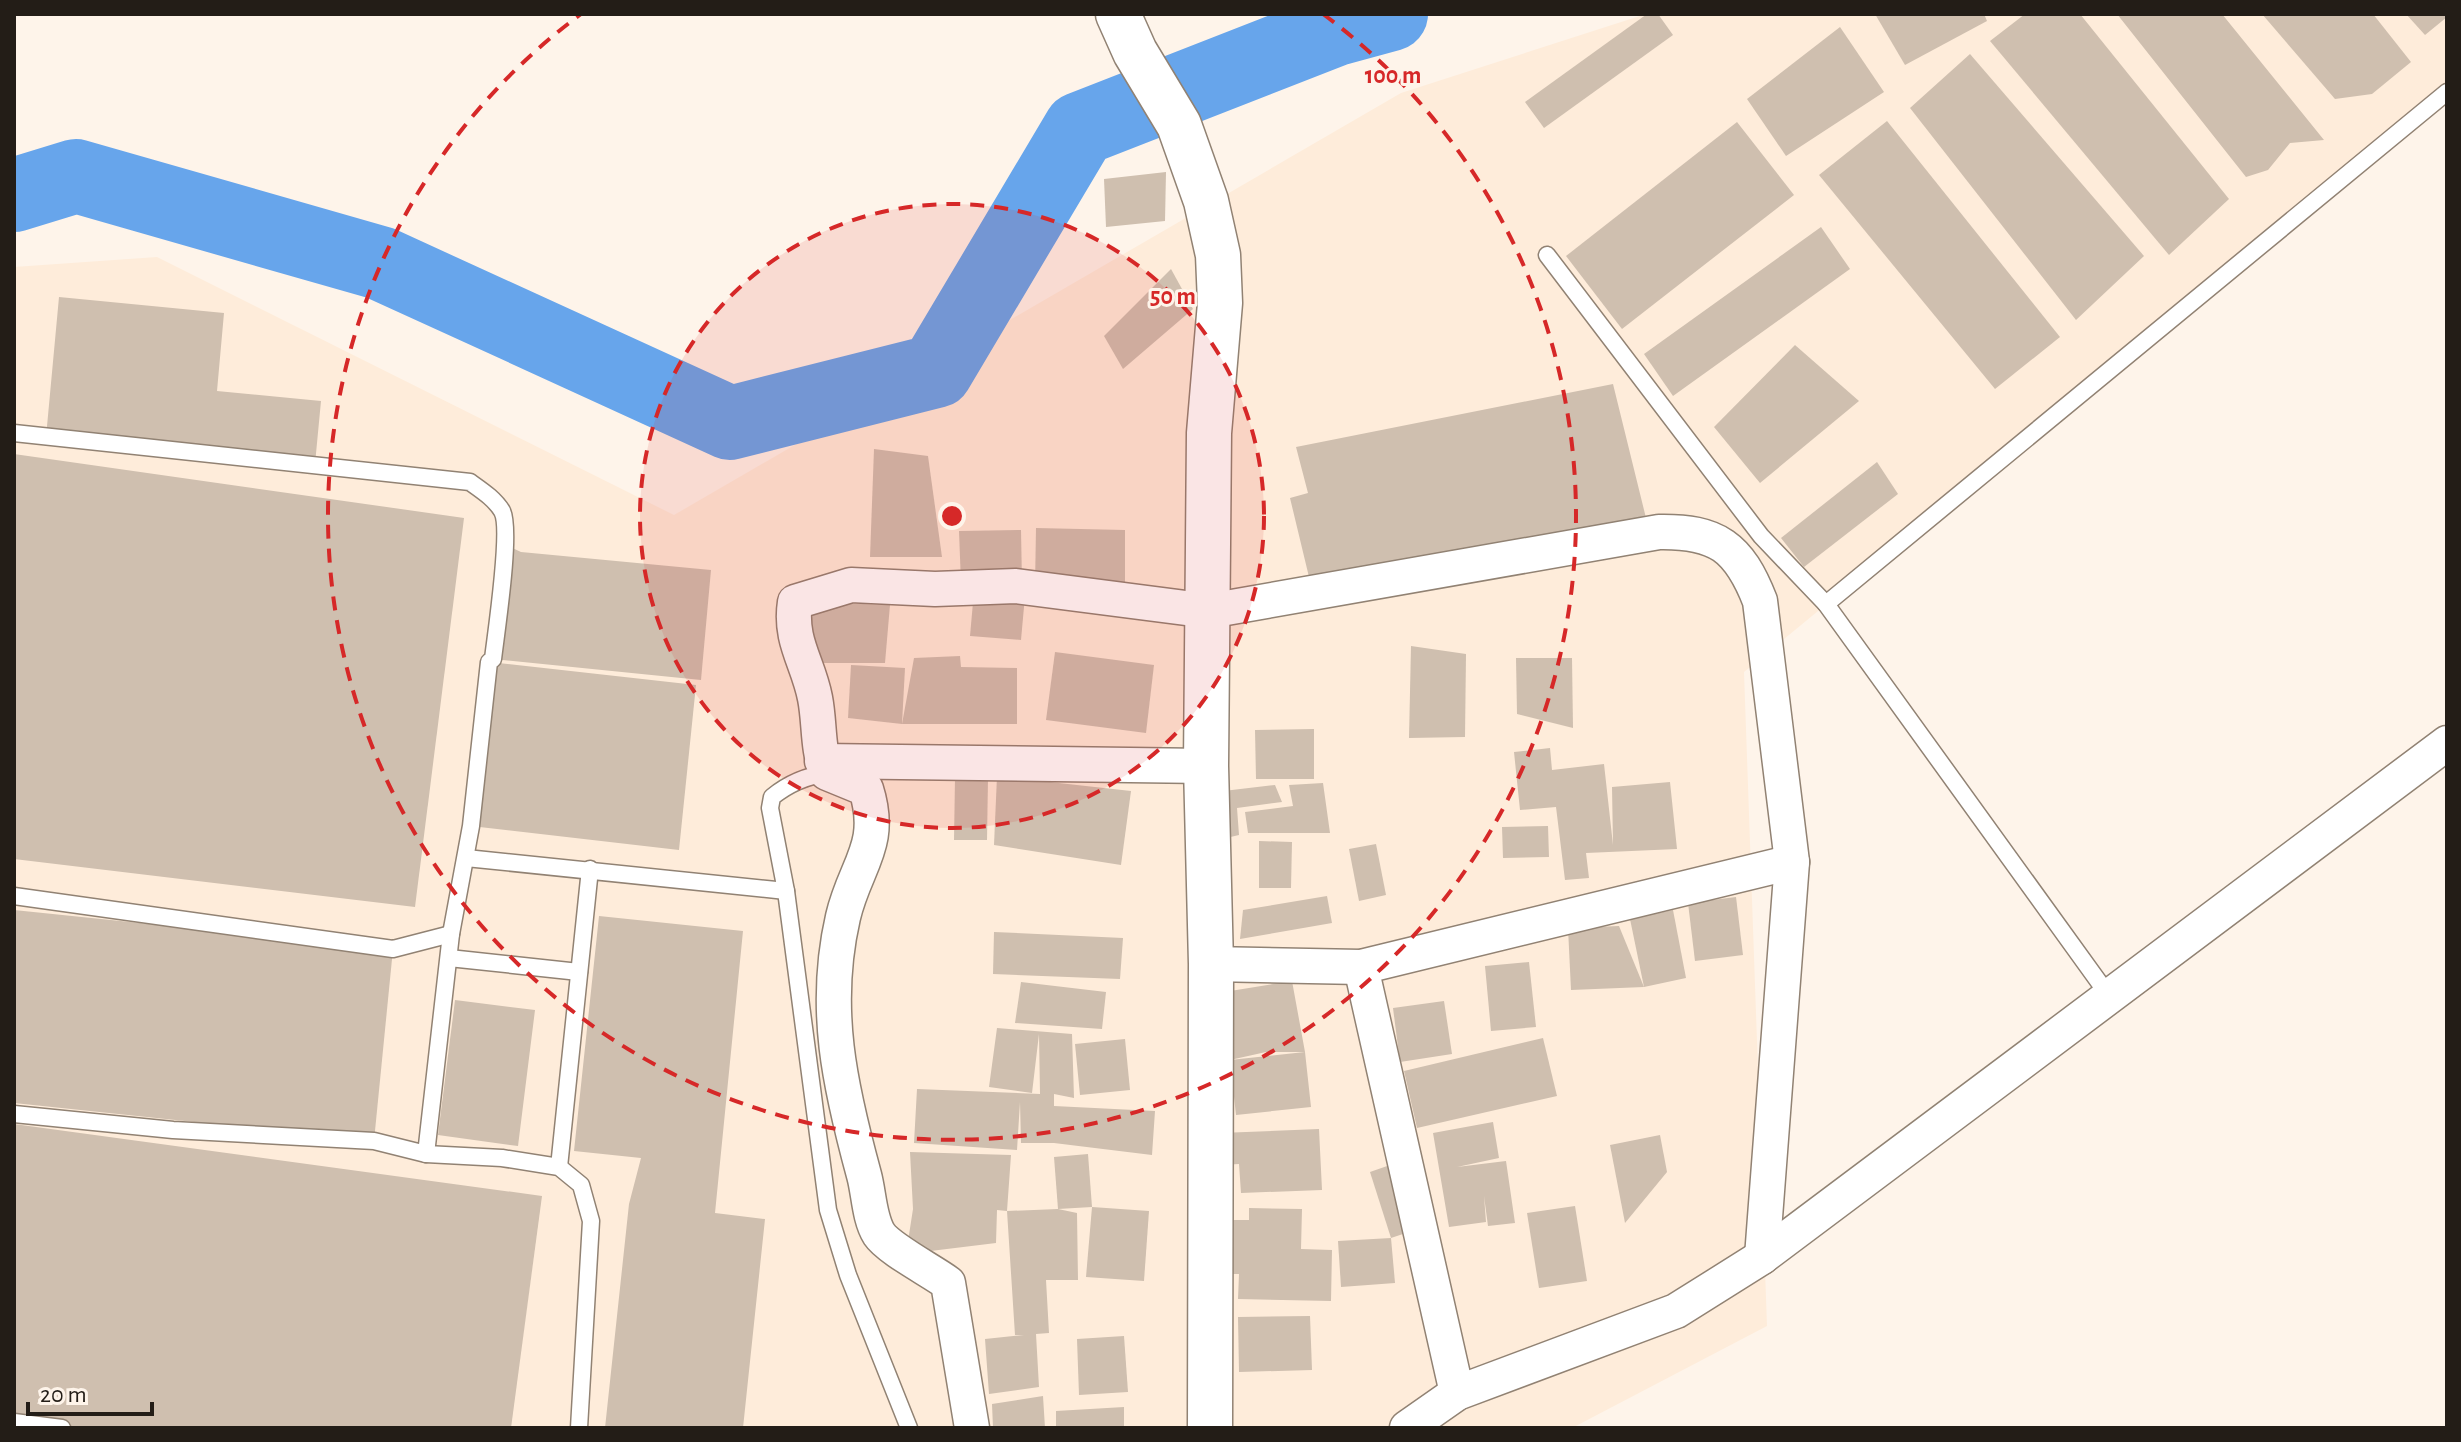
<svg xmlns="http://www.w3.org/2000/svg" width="2461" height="1442" font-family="'Alegreya Sans',sans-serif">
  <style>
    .built { fill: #feecda }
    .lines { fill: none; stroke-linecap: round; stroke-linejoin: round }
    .river { stroke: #67a5eb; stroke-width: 74 }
    .building { fill: #cfbfaf }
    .lane-casing { stroke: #918273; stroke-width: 19 }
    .street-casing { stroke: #918273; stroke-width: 37 }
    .secondary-casing { stroke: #918273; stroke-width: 47 }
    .lane { stroke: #fff; stroke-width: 16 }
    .street { stroke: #fff; stroke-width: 34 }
    .secondary { stroke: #fff; stroke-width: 44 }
    .ring { fill: none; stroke: #d62828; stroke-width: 4; stroke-dasharray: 14 10 }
    .centre { fill: #d62828; stroke: #fef4ea; stroke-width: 4 }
    .ring-label { font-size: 24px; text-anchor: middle; font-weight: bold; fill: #d62828; stroke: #fef4ea; stroke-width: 6; stroke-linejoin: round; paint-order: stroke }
  </style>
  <rect width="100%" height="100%" fill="#fef4ea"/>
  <polygon class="built" points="1646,14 2447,14 2447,93 1744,672 1767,1326 1572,1428 14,1428 14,267 157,257 674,515 1401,93"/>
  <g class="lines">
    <polyline class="river" points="14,195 76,176 380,263 730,423 936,371 1080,129 1336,29 1391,14"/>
  </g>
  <g class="building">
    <polygon points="1647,14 1658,14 1673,35 1544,128 1525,102"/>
    <polygon points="1875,14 1984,14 1987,21 1905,65"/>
    <polygon points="2025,14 2080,14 2229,199 2169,255 1990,41"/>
    <polygon points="2117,14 2222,14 2324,140 2290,143 2268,170 2246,177"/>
    <polygon points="2262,14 2373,14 2411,62 2372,94 2335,99"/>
    <polygon points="2406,14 2447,14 2447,17 2425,35"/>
    <polygon points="1840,27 1884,92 1786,156 1747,99"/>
    <polygon points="1970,54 2144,256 2076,320 1910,108"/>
    <polygon points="1887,121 2060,337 1995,389 1819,175"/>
    <polygon points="1737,122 1794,195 1622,329 1566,256"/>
    <polygon points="1166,172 1165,221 1106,227 1104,179"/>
    <polygon points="1821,227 1850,269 1673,396 1644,354"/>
    <polygon points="1171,269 1193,309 1123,369 1104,336"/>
    <polygon points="59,297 224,313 217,391 321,401 315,464 46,437"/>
    <polygon points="1795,345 1859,401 1760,483 1714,427"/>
    <polygon points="1613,384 1646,518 1309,577 1290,498 1308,493 1296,447"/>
    <polygon points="874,449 928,456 942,557 870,557"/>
    <polygon points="14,454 464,518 415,907 14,859"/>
    <polygon points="1877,462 1898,494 1804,567 1781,538"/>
    <polygon points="1036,528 1125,530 1125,586 1035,585"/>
    <polygon points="1021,530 1022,582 961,584 959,531"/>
    <polygon points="504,544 521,552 711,570 701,680 493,659"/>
    <polygon points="974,591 1025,596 1021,640 970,636"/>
    <polygon points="809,602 890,605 885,663 813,663"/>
    <polygon points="1411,646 1466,654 1465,737 1409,738"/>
    <polygon points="1055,652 1154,665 1146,733 1046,720"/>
    <polygon points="960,656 961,667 1017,668 1017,724 902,724 914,658"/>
    <polygon points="1516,658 1572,658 1573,728 1517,714"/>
    <polygon points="489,662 696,685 679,850 471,826"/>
    <polygon points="851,665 905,668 902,724 848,718"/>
    <polygon points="1314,729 1314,779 1256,779 1255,730"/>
    <polygon points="1550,748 1552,770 1604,764 1613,845 1612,787 1670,782 1677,849 1586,853 1589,878 1565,880 1556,807 1520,810 1514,752"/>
    <polygon points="997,776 1131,791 1121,865 994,845"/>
    <polygon points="955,778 988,779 987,840 954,840"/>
    <polygon points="1323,783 1330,833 1248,833 1245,812 1293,806 1289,785"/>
    <polygon points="1275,785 1282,802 1237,808 1239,835 1222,839 1215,792"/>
    <polygon points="1548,826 1549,857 1503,858 1502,827"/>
    <polygon points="1259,841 1292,842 1291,888 1259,888"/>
    <polygon points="1376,844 1386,895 1359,901 1349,849"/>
    <polygon points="1327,896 1332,923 1240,939 1243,910"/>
    <polygon points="1736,897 1743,955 1695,961 1688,903"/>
    <polygon points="14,910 393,949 374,1141 14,1103"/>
    <polygon points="1673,910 1686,978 1644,987 1630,919"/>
    <polygon points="599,916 743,931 715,1213 765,1219 743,1428 605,1428 629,1204 641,1158 574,1151"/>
    <polygon points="1619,926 1644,987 1571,990 1568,928"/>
    <polygon points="994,932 1123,938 1120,979 993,974"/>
    <polygon points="1529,962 1536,1027 1491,1031 1485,966"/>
    <polygon points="1292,981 1305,1052 1311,1107 1236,1115 1230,1060 1305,1052 1266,1052 1230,1060 1218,993"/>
    <polygon points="1021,982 1106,992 1102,1029 1015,1023"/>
    <polygon points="455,1000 535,1010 518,1146 438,1135"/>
    <polygon points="1444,1001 1452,1054 1400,1062 1393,1008"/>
    <polygon points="997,1028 1072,1034 1074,1098 1054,1094 1054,1106 1155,1111 1152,1155 1054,1143 1021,1143 1020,1102 1017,1150 914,1143 917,1089 1040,1094 1039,1034 1032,1093 989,1087"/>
    <polygon points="1543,1038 1557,1096 1417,1128 1404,1071"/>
    <polygon points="1125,1039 1130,1090 1080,1095 1075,1044"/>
    <polygon points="1493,1122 1499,1158 1457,1167 1506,1161 1515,1223 1488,1226 1484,1196 1486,1222 1449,1227 1433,1133"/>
    <polygon points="14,1124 542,1196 511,1428 40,1428 14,1424"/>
    <polygon points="1319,1129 1322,1190 1241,1193 1239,1164 1221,1165 1220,1133"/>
    <polygon points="1660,1135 1667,1172 1625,1223 1610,1145"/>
    <polygon points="910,1152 1011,1155 1007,1211 1058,1209 1077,1213 1078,1280 1046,1280 1049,1333 1036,1334 1039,1387 989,1394 985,1339 1024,1335 1015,1335 1007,1211 997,1210 996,1243 906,1254 913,1209"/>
    <polygon points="1088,1154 1092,1207 1058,1209 1054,1157"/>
    <polygon points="1390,1165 1412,1231 1391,1238 1370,1172"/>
    <polygon points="1575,1206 1587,1281 1539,1288 1527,1213"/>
    <polygon points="1092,1207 1149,1211 1144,1281 1086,1277"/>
    <polygon points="1249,1208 1302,1209 1301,1249 1332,1250 1331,1301 1238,1299 1239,1274 1222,1274 1223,1220 1249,1220"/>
    <polygon points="1391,1238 1395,1283 1341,1287 1338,1241"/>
    <polygon points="1310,1316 1312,1370 1239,1372 1238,1317"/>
    <polygon points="1124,1336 1128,1392 1079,1395 1077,1339"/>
    <polygon points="1043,1396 1045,1428 993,1428 992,1404"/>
    <polygon points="1124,1407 1124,1428 1056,1428 1056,1411"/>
  </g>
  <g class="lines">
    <g class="lane-casing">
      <g id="lane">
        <polyline points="1547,255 1761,536 1826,604 2109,996"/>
        <path d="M14 433 470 482C481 490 494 498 502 511 512 529 496 633 493 659L489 662 471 826 451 934 426 1154 374 1141 173 1130 14 1114"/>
        <polyline points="1826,604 2447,92"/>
        <path d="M827 773C806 776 788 784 772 797L770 808 786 891 828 1210 848 1275 909 1428"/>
        <polyline points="466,858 786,891"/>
        <polyline points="14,896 393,949 451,934"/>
        <polyline points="449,958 579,972"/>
        <polyline points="426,1154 502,1158 559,1167 581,1185 591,1221 579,1428"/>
        <polyline points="559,1167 590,869"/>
        <polyline points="14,1422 62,1428"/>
      </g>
    </g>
    <g class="street-casing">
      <g id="street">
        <polyline points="822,761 1206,766"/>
        <polyline points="1211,964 1361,967 1792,862"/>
        <polyline points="1361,967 1457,1393"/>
        <path d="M972 1428 948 1283C932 1271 889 1249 879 1234 869 1218 869 1193 864 1175 840 1087 822 1008 843 917 855 865 884 846 866 789L827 773C817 749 820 723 815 698 808 662 789 641 795 602L851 585 935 589 1016 586 1209 611 1659 532C1717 531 1739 547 1760 601L1792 862 1762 1257"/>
        <polyline points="1407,1428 1457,1393 1676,1311 1762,1257 2447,743"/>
      </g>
    </g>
    <g class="secondary-casing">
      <polyline id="secondary" points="1118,14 1135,52 1179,125 1206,201 1218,255 1220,303 1209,433 1206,766 1211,964 1210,1428"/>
    </g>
    <use href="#lane" class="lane"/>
    <use href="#street" class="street"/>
    <use href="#secondary" class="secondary"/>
  </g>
  <circle cx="952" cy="516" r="312" fill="#d62828" fill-opacity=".12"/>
  <g class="ring">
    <circle cx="952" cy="516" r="312"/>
    <path d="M1323 14A624 624 0 1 1 581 14"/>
  </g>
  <circle cx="952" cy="516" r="12" class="centre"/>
  <g class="ring-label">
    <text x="1393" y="83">100 m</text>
    <text x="1173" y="304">50 m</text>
  </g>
  <rect width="2461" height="1442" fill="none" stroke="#231d17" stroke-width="32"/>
  <path d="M28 1402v12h124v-12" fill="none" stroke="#231d17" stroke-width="4"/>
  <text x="40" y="1402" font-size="24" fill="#231d17" stroke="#fef4ea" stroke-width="6" paint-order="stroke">20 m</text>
</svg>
